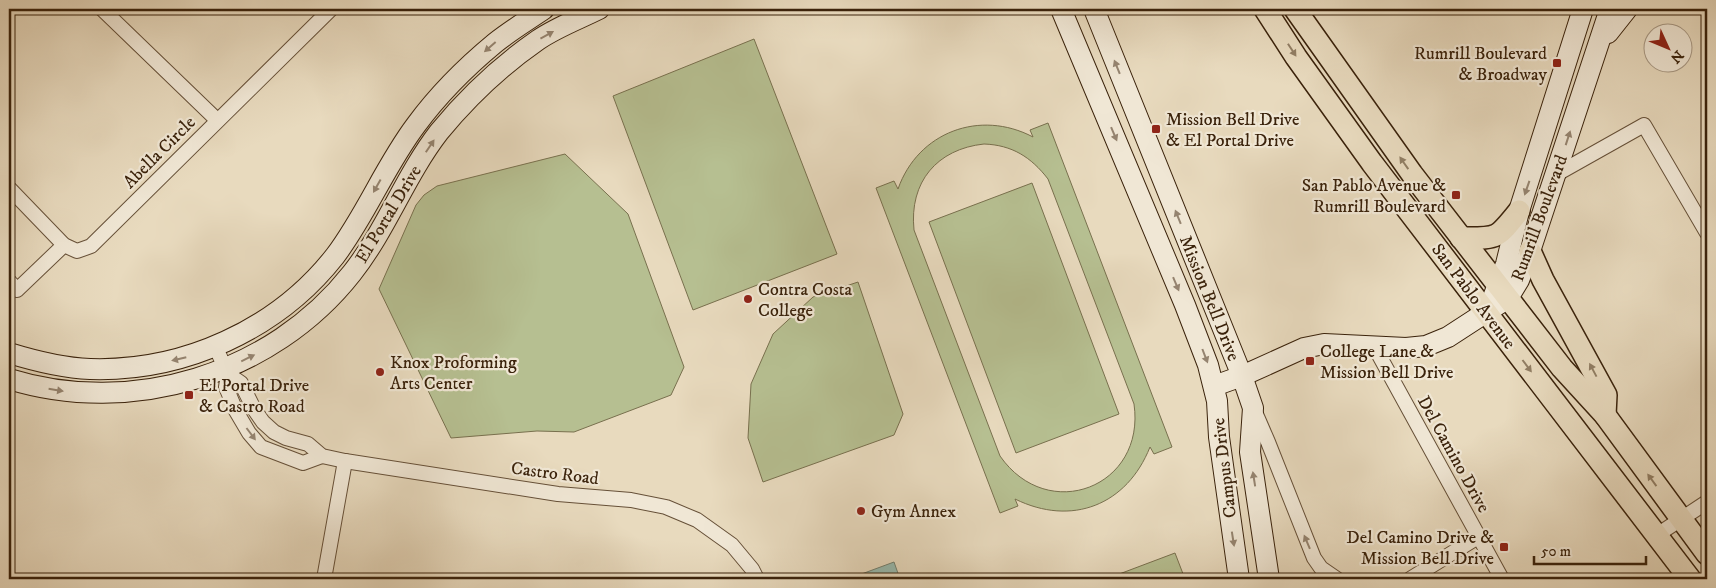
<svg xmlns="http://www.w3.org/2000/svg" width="1716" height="588" font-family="'IM FELL DW Pica',serif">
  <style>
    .green { fill: #b6bf91; stroke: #78704e; fill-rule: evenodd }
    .water { fill: #97bbb0; stroke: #727e6e }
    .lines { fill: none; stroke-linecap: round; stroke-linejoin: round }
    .street-casing { stroke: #665038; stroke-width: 16 }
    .secondary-casing { stroke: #3a220b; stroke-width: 22 }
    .primary-casing { stroke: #3a220b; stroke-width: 24 }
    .street { stroke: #f0e7d5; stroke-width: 14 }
    .secondary { stroke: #f0e7d5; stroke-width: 20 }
    .primary { stroke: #e8dabe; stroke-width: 21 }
    .oneway { fill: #958470 }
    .oneway2 { fill: #917e64 }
    .poi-dot { fill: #8f2418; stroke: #f0e7d5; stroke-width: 2 }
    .labels { text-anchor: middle; stroke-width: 4.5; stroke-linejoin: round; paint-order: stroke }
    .poi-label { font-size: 18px; fill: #3a220b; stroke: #f0e7d5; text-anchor: start }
    .street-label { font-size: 18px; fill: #3a220b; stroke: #f0e7d5 }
  </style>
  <rect width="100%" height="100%" fill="#e8dabe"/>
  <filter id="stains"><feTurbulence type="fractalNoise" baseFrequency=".004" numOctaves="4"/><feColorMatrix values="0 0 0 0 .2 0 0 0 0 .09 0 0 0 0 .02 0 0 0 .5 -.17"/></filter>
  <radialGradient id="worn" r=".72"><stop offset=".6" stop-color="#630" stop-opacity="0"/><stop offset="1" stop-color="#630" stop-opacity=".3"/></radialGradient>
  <g class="green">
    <polygon points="754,39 837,254 693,310 613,96"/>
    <path d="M1048 123 1172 447 1154 454 1150 447C1127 505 1072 527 1015 499L1018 506 1000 513 876 188 894 181 898 189C918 132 980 109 1033 137L1030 130ZM984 144C1012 145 1031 157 1048 179L1134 404C1146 487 1048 525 1000 456L914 230C909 182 937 149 984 144Z"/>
    <polygon points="565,154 628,214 684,367 671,395 574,432 537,431 451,438 379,289 416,205 424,195 437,186"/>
    <polygon points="1032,183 1119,414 1016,453 929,222"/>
    <polygon points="858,282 903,414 894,435 763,482 748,438 751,384 773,334 813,297"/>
    <polygon points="1175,553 1185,579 1106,579"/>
  </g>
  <polygon class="water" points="894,562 900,579 848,579"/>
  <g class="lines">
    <g class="street-casing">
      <g id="street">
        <polyline points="102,9 217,120"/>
        <polyline points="1555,175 1644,125 1707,233"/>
        <polyline points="9,188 64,245 77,251 91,246 331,9"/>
        <polyline points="9,281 17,290 64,245"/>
        <polyline points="215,346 228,374 226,387 236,411 249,433 261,447 303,463 322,456"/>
        <polyline points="1374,346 1502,579"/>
        <polyline points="228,374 241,383 254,409 263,422 274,432 286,438 308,444 322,456 345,461 558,494 631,500 666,507 697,520 732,545 752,569 757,579"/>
        <polyline points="1255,412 1268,442 1314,558 1321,568 1337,579"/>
        <polyline points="1657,535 1707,502"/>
        <polyline points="324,579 345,461"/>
        <polyline points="1410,579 1478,537"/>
      </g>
    </g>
    <g class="secondary-casing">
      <g id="secondary">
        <polyline points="1061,9 1185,305 1208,365 1217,401 1219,437 1239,579"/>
        <polyline points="1094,9 1242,376 1253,408 1250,452 1269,579"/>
        <polyline points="1608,33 1627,9"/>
        <polyline points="1492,300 1506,264 1519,211 1583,9"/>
        <path d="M9 353C35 361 63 368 90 369 183 372 277 330 335 256 366 215 385 166 416 125 438 95 466 67 495 43 510 31 528 20 544 9"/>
        <path d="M9 379C131 417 272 375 352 273 386 230 405 176 439 132 467 98 502 65 538 40 557 27 579 19 599 9"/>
        <polyline points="1214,386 1242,376 1304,348 1324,344 1406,348 1426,346 1448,337 1508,298 1519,280 1530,251 1610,9"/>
      </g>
    </g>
    <g class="primary-casing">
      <g id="primary">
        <polyline points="1265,9 1296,57 1372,163 1690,579"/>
        <polyline points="1295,9 1412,174 1562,368 1605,415 1707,554"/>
        <path d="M1461 238C1498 238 1496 240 1519 211"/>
        <polyline points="1530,251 1543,280 1606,395 1605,415"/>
      </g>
    </g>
    <use href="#street" class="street"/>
    <use href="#secondary" class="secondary"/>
    <use href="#primary" class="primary"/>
  </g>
  <defs><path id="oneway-solid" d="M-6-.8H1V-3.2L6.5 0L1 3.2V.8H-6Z" transform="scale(1.25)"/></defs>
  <g class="oneway">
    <use href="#oneway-solid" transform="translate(547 35) rotate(-29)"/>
    <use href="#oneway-solid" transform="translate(490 47) rotate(139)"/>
    <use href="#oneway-solid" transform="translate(1117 67) rotate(-112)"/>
    <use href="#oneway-solid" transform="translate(1114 134) rotate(67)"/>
    <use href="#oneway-solid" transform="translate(1568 138) rotate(-72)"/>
    <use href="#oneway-solid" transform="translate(430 146) rotate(-56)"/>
    <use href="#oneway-solid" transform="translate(377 186) rotate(119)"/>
    <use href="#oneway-solid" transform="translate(1527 188) rotate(109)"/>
    <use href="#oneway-solid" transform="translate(1178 217) rotate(-112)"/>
    <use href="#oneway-solid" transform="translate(1176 284) rotate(67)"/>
    <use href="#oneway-solid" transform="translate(1205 356) rotate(69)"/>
    <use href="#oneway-solid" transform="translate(248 358) rotate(-26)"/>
    <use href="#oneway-solid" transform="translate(179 359) rotate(167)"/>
    <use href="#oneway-solid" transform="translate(56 390) rotate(9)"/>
    <use href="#oneway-solid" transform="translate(251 434) rotate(53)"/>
    <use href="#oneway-solid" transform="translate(1254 479) rotate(-99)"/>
    <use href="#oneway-solid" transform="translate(1233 539) rotate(81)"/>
    <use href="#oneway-solid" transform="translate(1307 542) rotate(-113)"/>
  </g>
  <g class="oneway2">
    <use href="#oneway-solid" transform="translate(1292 50) rotate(57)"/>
    <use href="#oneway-solid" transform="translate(1404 163) rotate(-125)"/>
    <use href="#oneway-solid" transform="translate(1527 366) rotate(53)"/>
    <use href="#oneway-solid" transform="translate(1593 370) rotate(-118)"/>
    <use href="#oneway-solid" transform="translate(1652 480) rotate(-126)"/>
  </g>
  <g class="poi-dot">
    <rect x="1552" y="58" width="10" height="10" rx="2.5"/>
    <rect x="1151" y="124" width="10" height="10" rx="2.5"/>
    <rect x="1451" y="190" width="10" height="10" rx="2.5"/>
    <circle cx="748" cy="299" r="5"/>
    <rect x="1305" y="356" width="10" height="10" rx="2.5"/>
    <circle cx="380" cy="372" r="5"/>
    <rect x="184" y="390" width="10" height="10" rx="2.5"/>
    <circle cx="861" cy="511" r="5"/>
    <rect x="1499" y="542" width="10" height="10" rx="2.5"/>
  </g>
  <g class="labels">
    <g class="poi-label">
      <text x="1547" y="59" text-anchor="end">Rumrill Boulevard<tspan x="1547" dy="21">&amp; Broadway</tspan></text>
      <text x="1166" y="125">Mission Bell Drive<tspan x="1166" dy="21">&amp; El Portal Drive</tspan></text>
      <text x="1446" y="191" text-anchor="end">San Pablo Avenue &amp;<tspan x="1446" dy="21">Rumrill Boulevard</tspan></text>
      <text x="758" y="295">Contra Costa<tspan x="758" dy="21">College</tspan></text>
      <text x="1320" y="357">College Lane &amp;<tspan x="1320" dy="21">Mission Bell Drive</tspan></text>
      <text x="390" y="368">Knox Proforming<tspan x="390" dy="21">Arts Center</tspan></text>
      <text x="199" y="391">El Portal Drive<tspan x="199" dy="21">&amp; Castro Road</tspan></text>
      <text x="871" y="517">Gym Annex</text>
      <text x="1494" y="543" text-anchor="end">Del Camino Drive &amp;<tspan x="1494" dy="21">Mission Bell Drive</tspan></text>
    </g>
    <g class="street-label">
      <text transform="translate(159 152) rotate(-45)" y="6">Abella Circle</text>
      <text transform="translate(388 214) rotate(-59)" y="6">El Portal Drive</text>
      <text transform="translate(1539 218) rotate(-70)" y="6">Rumrill Boulevard</text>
      <text transform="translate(1474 296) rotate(53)" y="6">San Pablo Avenue</text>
      <text transform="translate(1210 298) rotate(68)" y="6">Mission Bell Drive</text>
      <text transform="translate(1454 454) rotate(61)" y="6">Del Camino Drive</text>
      <text transform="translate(1224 468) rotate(-97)" y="6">Campus Drive</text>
      <text transform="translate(555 473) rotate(7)" y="6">Castro Road</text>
    </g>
  </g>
  <rect width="1716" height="588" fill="none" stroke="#e8dabe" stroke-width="30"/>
  <rect x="10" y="10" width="1696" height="568" fill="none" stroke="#3a220b" stroke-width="2.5"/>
  <rect x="15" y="15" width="1686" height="558" fill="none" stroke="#3a220b"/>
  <g transform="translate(1668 48) rotate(134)"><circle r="24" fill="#f0e7d5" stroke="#a79884"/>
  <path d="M0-4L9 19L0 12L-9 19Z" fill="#8f2418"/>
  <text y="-8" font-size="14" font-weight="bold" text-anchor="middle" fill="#3a220b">N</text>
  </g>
  <path d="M1534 556v8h112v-8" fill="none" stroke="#3a220b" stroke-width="2.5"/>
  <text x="1541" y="556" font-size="15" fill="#3a220b" stroke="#f0e7d5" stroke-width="4" paint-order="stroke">50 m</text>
  <rect width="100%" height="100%" filter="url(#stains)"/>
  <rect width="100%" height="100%" fill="url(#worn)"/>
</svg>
